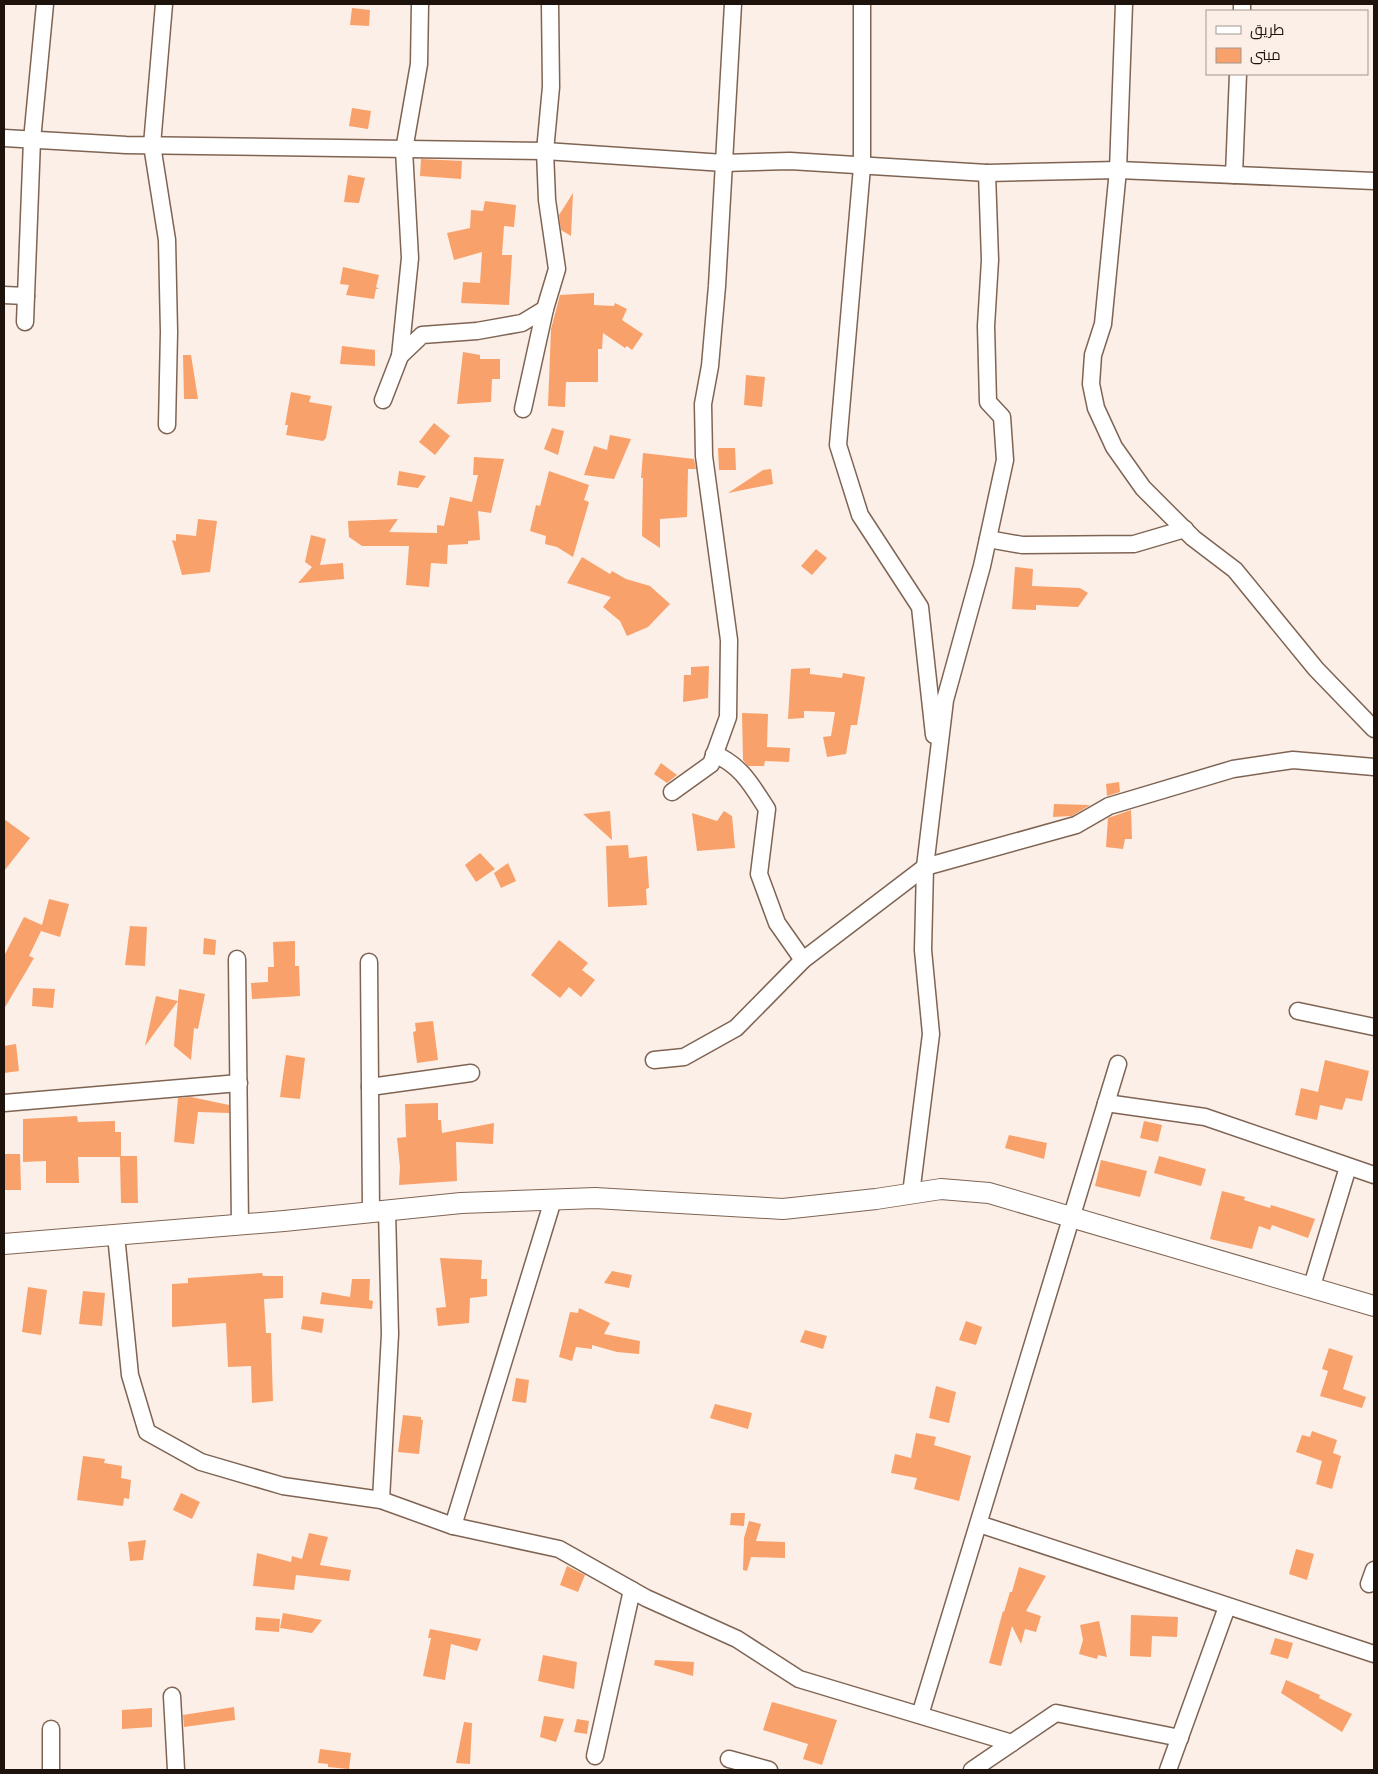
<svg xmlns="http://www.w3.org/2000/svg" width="1378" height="1774" font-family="'Golos Text',Cairo,sans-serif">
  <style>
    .building { fill: #f9a16a }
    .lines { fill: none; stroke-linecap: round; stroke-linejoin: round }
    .minor-casing { stroke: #7f6453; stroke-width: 19 }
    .tertiary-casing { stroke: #7f6453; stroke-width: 22 }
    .minor { stroke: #fff; stroke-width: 16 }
    .tertiary { stroke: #fff; stroke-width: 20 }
  </style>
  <rect width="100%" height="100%" fill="#fcefe7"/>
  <g class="building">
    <polygon points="352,8 370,10 369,26 350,25"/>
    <polygon points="352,108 371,111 368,129 349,126"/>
    <polygon points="421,159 462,161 461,179 420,176"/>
    <polygon points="348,175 365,178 359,203 344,202"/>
    <polygon points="573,193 571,236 561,230 559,215"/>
    <polygon points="485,201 516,205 514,227 504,226 502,255 512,255 509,305 461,303 463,282 480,283 482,252 454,260 447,233 470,228 471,210 483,211"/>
    <polygon points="343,267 379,275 376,287 379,289 376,289 374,299 346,295 349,285 340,284"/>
    <polygon points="594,293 594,305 614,306 615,303 627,309 622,320 643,334 632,350 627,346 625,348 603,333 602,349 598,349 598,382 566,382 565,407 548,406 551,329 560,295"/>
    <polygon points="342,346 375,350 375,366 340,364"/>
    <polygon points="463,352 480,355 480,359 500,359 500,379 492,379 491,402 457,404"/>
    <polygon points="183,355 191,355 198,399 184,399"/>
    <polygon points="746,375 765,377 762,407 744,405"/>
    <polygon points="291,392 311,396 309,402 332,406 326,438 323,441 286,435 288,425 285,425"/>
    <polygon points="434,423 450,436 435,455 419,442"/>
    <polygon points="552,428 564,431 558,455 544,449"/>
    <polygon points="610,435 631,439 614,479 584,475 594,446 607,450"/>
    <polygon points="718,448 735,448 736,470 719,470"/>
    <polygon points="643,453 694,459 696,469 688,469 687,517 660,519 660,548 642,536 643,478 641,478"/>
    <polygon points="474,457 504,459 491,513 478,511 480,540 468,541 468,544 448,545 447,564 431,563 429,587 406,585 409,546 362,546 349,537 348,521 398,519 389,532 437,533 437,525 444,526 450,497 472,502 478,475 473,475"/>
    <polygon points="771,469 773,484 728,493 763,470"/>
    <polygon points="399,471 426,476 418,488 397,485"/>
    <polygon points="549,471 589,485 584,500 589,502 573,557 557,547 545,544 546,536 530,531 536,505 540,506"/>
    <polygon points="198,519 217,521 210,572 182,575 172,540 176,541 176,534 196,536"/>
    <polygon points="311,535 326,539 320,565 343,563 344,579 298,583 312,567 305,562"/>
    <polygon points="816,549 827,558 812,575 801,566"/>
    <polygon points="582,557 610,574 612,571 626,579 650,586 670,604 648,627 627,636 620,621 603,607 611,597 567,583"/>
    <polygon points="1015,567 1033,569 1032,586 1080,588 1088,593 1078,607 1036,605 1036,610 1012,609"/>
    <polygon points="709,666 708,698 683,702 684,675 691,675 691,667"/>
    <polygon points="810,668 810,674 842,678 843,673 865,677 857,725 851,725 846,754 827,757 823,737 831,736 835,712 804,711 804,718 788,719 791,669"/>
    <polygon points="742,713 768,714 767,747 790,748 789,762 765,761 764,766 748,766 743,760"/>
    <polygon points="661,763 677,775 667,783 654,774"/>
    <polygon points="1119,782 1120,792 1107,796 1106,784"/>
    <polygon points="1054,804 1090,805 1072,816 1053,817"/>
    <polygon points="1131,810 1132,839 1125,839 1123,849 1106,847 1108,818"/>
    <polygon points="610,811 612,840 583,814"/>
    <polygon points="724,811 732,816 735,848 697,851 692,813 717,821"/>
    <polygon points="4,819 30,838 4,871"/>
    <polygon points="628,845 629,858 647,856 649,888 646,889 647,905 608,907 606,846"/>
    <polygon points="480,853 495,869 476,882 465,865"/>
    <polygon points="508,863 516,881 501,888 494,873"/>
    <polygon points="49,899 69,904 60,937 41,931 29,956 34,958 4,1009 4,956 24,917 42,925"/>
    <polygon points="130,926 147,927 145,966 125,965"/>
    <polygon points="204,938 216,940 215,955 203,954"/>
    <polygon points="559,940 588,963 582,970 595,980 581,997 569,987 560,998 531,975"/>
    <polygon points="295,941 295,966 299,966 300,996 252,999 251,983 268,982 268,967 274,967 273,942"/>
    <polygon points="33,988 55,989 53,1008 32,1006"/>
    <polygon points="179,989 205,994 198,1029 194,1028 191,1060 174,1046"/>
    <polygon points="156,996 178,1001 145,1046"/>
    <polygon points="433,1021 438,1060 417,1063 413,1032 416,1031 415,1023"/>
    <polygon points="16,1044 19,1071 4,1073 4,1046"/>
    <polygon points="286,1055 305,1058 300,1099 280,1097"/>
    <polygon points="1325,1060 1369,1071 1362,1101 1346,1098 1342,1110 1320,1105 1317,1120 1295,1115 1301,1088 1318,1092"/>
    <polygon points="178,1098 191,1097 229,1105 229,1113 198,1112 194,1144 174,1142"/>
    <polygon points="438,1103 438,1120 441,1120 442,1133 494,1123 493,1144 456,1142 457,1181 399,1185 400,1167 397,1138 406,1137 405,1104"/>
    <polygon points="77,1116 78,1122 115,1121 115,1132 121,1132 121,1156 137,1156 138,1203 121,1203 120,1157 78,1157 79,1183 46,1183 46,1161 23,1162 23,1119"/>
    <polygon points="1144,1121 1162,1125 1158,1142 1140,1138"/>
    <polygon points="1009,1135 1047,1143 1044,1159 1005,1148"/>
    <polygon points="4,1154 20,1154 21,1190 4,1190"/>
    <polygon points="1159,1156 1206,1169 1201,1186 1154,1173"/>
    <polygon points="1101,1160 1147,1171 1140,1197 1095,1186"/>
    <polygon points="1222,1191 1245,1197 1244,1200 1270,1208 1271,1205 1281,1208 1315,1219 1308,1238 1272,1225 1270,1230 1259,1226 1252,1249 1210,1239"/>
    <polygon points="440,1258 482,1260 481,1279 487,1279 487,1296 470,1298 469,1323 438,1326 436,1308 446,1307"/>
    <polygon points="612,1271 632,1275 629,1288 604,1283"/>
    <polygon points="262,1273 263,1276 283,1276 283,1298 264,1299 266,1333 271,1333 273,1401 252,1403 251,1366 228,1367 226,1323 172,1327 172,1284 188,1283 188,1278"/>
    <polygon points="352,1279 370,1279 369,1300 373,1301 372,1309 320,1304 322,1292 350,1297"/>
    <polygon points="28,1287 47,1290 41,1335 22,1332"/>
    <polygon points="83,1291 105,1293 102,1326 79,1324"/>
    <polygon points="579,1308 610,1323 604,1334 640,1341 639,1354 617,1352 592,1345 592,1349 576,1347 572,1361 559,1357 570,1312 578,1313"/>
    <polygon points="303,1316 324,1319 322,1333 301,1329"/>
    <polygon points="966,1321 982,1327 976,1345 959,1340"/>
    <polygon points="805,1330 827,1336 823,1349 800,1342"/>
    <polygon points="1329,1348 1353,1356 1343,1389 1366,1397 1362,1408 1320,1396 1328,1371 1322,1369"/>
    <polygon points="516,1378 529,1380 526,1403 512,1401"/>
    <polygon points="936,1386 956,1392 949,1423 929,1418"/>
    <polygon points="715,1404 752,1413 748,1429 710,1418"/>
    <polygon points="403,1415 421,1417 421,1420 423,1420 419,1454 398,1452"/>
    <polygon points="1312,1431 1337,1440 1333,1453 1341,1456 1332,1489 1316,1484 1322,1461 1296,1452 1302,1435 1310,1437"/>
    <polygon points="916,1433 936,1437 934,1445 971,1456 959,1501 914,1489 917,1478 891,1473 895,1454 911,1458"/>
    <polygon points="83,1456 105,1459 104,1463 122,1466 121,1478 131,1480 129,1499 124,1498 123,1506 77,1500"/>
    <polygon points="181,1493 200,1502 192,1519 173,1510"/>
    <polygon points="731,1513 745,1513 744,1526 730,1525"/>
    <polygon points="749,1521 761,1524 756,1541 785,1542 785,1558 751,1557 747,1571 743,1570 744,1538"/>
    <polygon points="309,1533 328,1537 320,1565 351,1570 349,1581 296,1575 294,1590 253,1586 257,1553 291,1562 292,1556 302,1559"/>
    <polygon points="146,1540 143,1560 130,1561 128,1542"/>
    <polygon points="1296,1549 1314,1554 1307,1580 1289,1574"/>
    <polygon points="567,1566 585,1575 578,1592 560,1585"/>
    <polygon points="1019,1567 1046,1576 1026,1611 1041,1616 1036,1632 1025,1629 1021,1644 1012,1626 1001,1666 989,1663 1003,1611 1004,1612 1010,1592 1012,1592"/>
    <polygon points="283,1613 322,1620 312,1633 280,1628"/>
    <polygon points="1131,1615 1178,1617 1177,1637 1152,1636 1151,1657 1130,1656"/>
    <polygon points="256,1617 280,1619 279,1632 255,1630"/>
    <polygon points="1099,1621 1107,1657 1098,1655 1097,1659 1079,1654 1083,1640 1080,1625"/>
    <polygon points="430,1629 481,1639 477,1651 451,1644 445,1680 423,1676 431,1638 428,1638"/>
    <polygon points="1275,1638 1293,1643 1288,1659 1270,1654"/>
    <polygon points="543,1655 577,1662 574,1689 538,1681"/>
    <polygon points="655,1660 694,1662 693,1676 654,1665"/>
    <polygon points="1286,1680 1320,1695 1319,1698 1352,1714 1342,1732 1281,1693"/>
    <polygon points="772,1702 837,1720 822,1765 803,1759 808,1744 763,1730"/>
    <polygon points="234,1707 235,1720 184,1727 183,1715"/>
    <polygon points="152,1708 152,1727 122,1729 122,1710"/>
    <polygon points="544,1716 564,1719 556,1742 540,1737"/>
    <polygon points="577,1719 589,1721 587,1734 574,1732"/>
    <polygon points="464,1722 472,1723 470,1764 456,1763"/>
    <polygon points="320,1749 351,1753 349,1769 328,1767 328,1764 318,1763"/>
  </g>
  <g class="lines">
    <g class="minor-casing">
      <g id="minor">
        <polyline points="164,4 152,145 167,240 169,332 167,425"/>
        <polyline points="862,4 862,167 838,445 860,515 920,607 934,735"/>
        <polyline points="1124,4 1118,170 1103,324 1093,355 1091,384 1096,408 1114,447 1143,488 1193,538 1235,570 1316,669 1374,729"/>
        <polyline points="1242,11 1242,4"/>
        <polyline points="4,138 126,145 545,151 724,163 790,161 987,173 1118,170 1374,181"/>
        <polyline points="1234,175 1238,74"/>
        <polyline points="4,295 26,296"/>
        <polyline points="25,322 32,140 45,4"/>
        <polyline points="400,356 410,258 404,150 419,64 420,4"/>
        <polyline points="383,400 400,356 422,335 477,331 522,323 545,309 557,269 547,200 545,151 551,87 550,4"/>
        <polyline points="523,409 545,309"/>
        <polyline points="988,539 1022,545 1134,544 1185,529"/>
        <path d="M714 754C741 765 752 786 767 809L759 874 777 923 803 960"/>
        <polyline points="672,792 711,764 728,717 729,640 704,456 703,404 710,366 717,286 733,4"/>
        <polyline points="237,959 240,1225"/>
        <polyline points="369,962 371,1212"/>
        <polyline points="1298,1011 1374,1027"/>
        <polyline points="654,1060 684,1057 736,1028 803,960 925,867 1076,825 1109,806 1233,769 1293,760 1374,767"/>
        <polyline points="370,1087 471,1073"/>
        <polyline points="4,1103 239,1083"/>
        <polyline points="1106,1103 1205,1117 1374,1175"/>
        <polyline points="911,1194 931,1034 923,950 925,867 945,700 982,566 1005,460 1002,417 988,402 986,326 990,260 987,173"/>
        <polyline points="116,1235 130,1375 147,1432 201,1462 283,1486 381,1500 453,1526 559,1549 646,1598 737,1639 799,1679 1012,1743"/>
        <polyline points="1311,1289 1348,1167"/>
        <polyline points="381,1500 390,1334 387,1210"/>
        <polyline points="979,1524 1374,1654"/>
        <polyline points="453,1526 553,1200"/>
        <polyline points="1369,1584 1374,1570"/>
        <polyline points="172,1696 176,1770"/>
        <polyline points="920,1715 1118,1064"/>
        <polyline points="595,1756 632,1590"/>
        <polyline points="729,1759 769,1770"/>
        <polyline points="51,1770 51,1729"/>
        <polyline points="972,1770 1056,1713 1180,1738"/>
        <polyline points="1168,1770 1227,1607"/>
      </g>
    </g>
    <g class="tertiary-casing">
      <polyline id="tertiary" points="4,1244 284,1221 461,1203 595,1198 783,1209 876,1199 941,1189 989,1193 1374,1306"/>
    </g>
    <use href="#minor" class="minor"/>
    <use href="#tertiary" class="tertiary"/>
  </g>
  <rect width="1378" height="1774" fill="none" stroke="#1d120c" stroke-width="10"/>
  <rect x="1206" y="10" width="162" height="65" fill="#fcefe7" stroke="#a3978f"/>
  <rect x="1216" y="26" width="25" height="8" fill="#ffffff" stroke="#a3978f"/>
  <text x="1250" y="35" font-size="15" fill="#1d120c">طريق</text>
  <rect x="1216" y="48" width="25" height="15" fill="#f9a16a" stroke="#a3978f"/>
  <text x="1250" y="60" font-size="15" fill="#1d120c">مبنى</text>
</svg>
